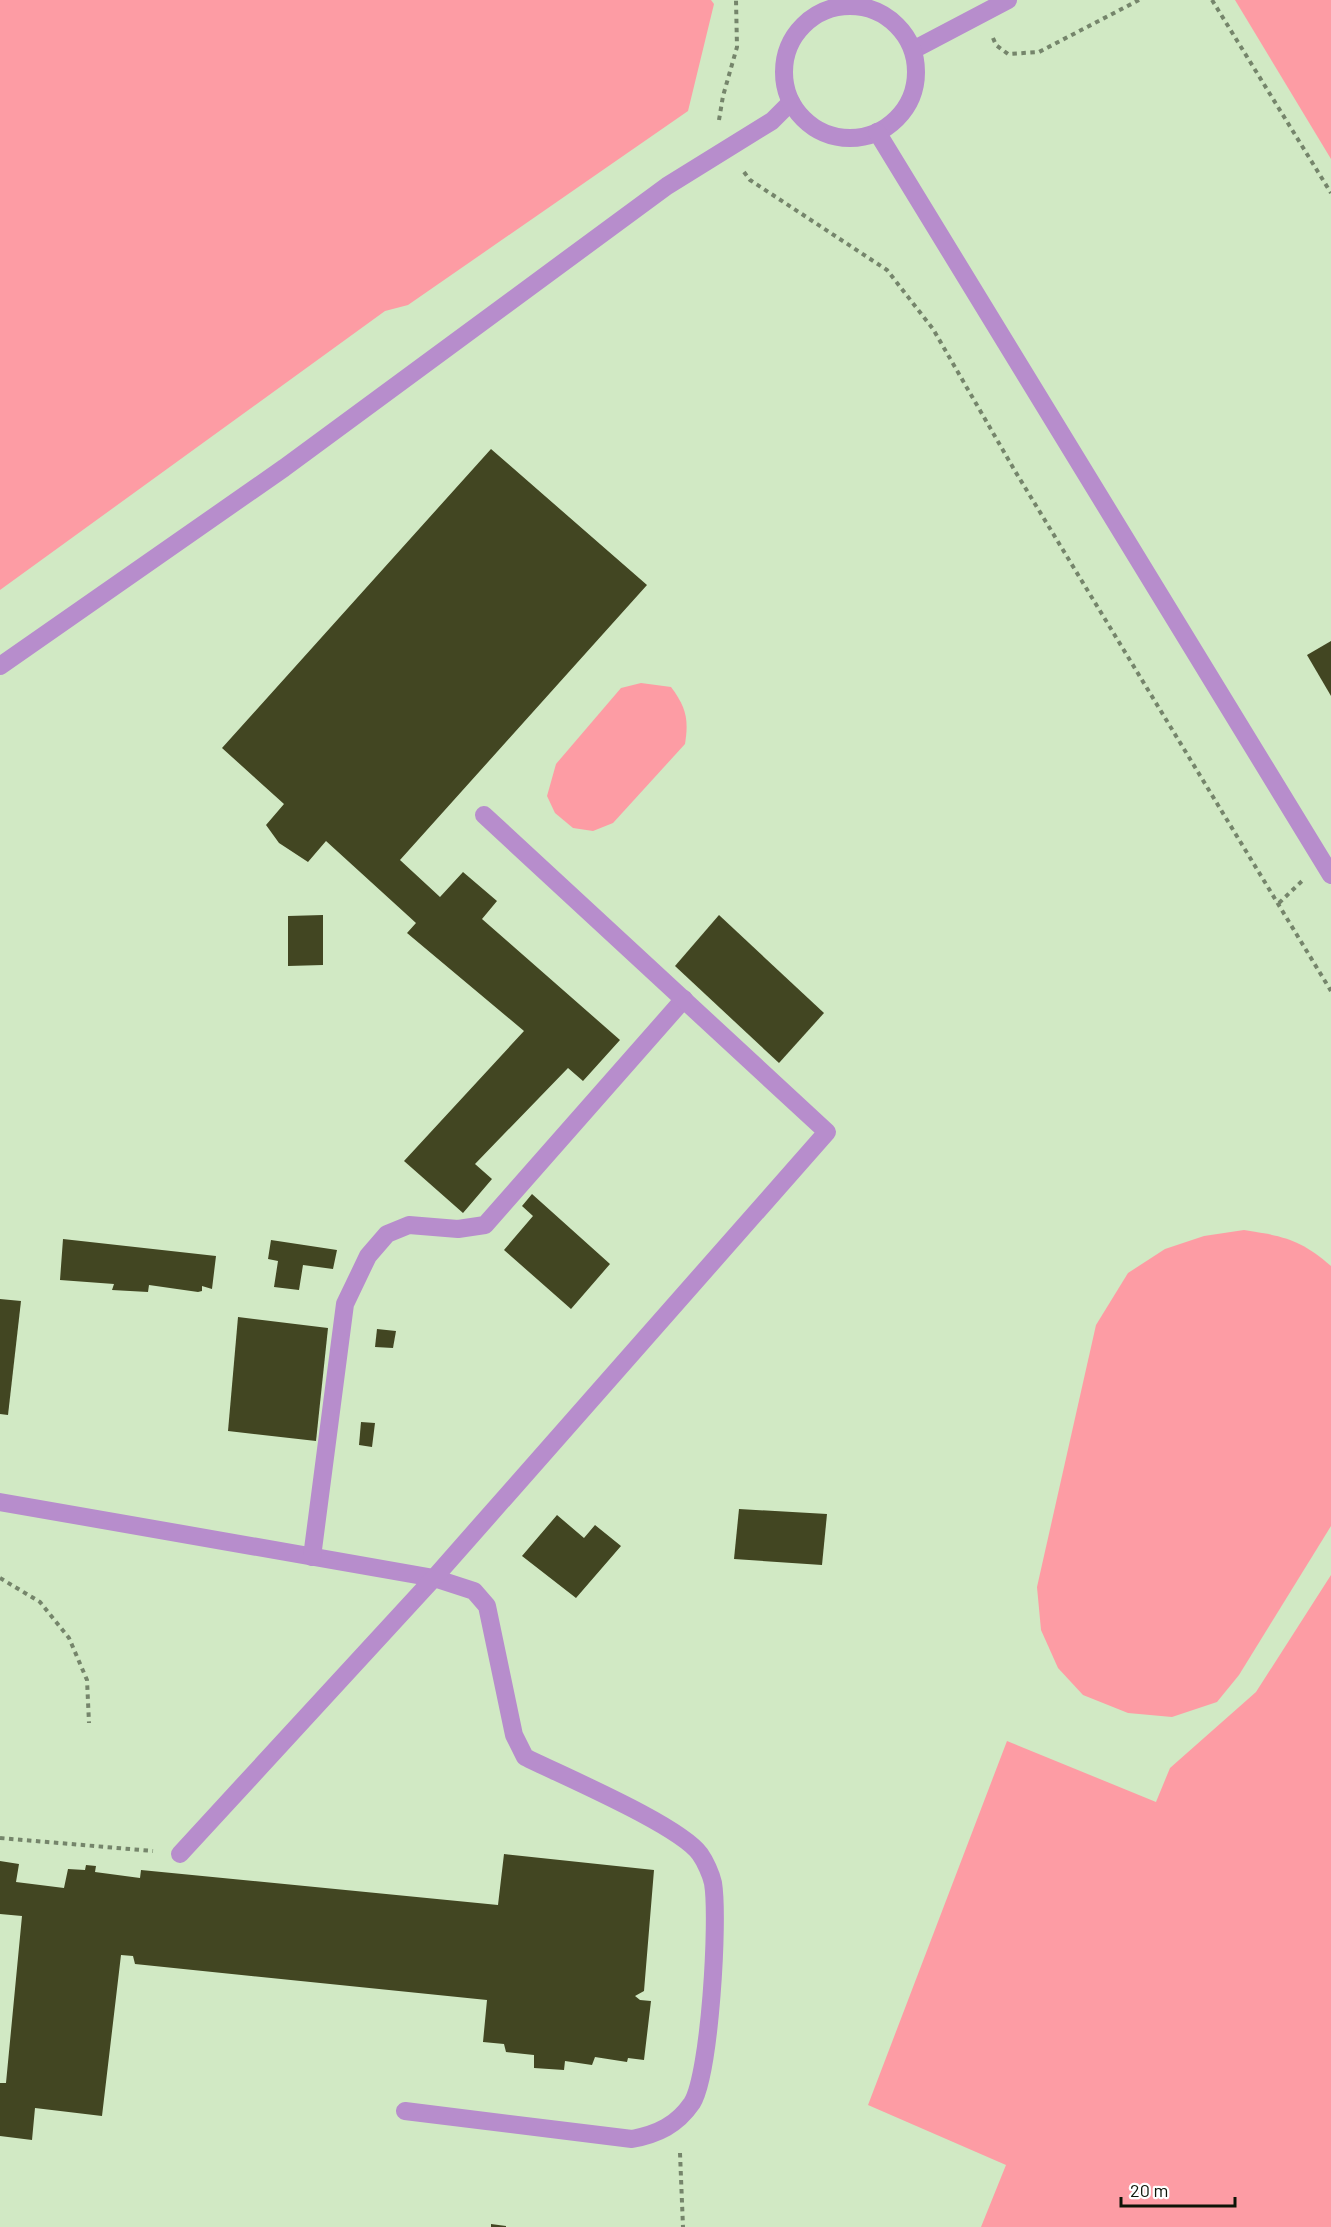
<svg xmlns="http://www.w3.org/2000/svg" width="1331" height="2227" font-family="Barlow,sans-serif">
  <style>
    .green { fill: #fd9ca4 }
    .building { fill: #424622 }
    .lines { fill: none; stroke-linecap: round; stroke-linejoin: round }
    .path { stroke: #75856b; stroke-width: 4; stroke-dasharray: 4.5 4.5; stroke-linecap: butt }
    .service { stroke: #b78dcc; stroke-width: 18 }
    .minor { stroke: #b78dcc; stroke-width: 18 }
    .tertiary { stroke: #b78dcc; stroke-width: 18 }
  </style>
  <rect width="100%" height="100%" fill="#d1e9c4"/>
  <g class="green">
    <polygon points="0,0 711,0 714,4 688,111 408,305 385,311 0,590"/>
    <polygon points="1235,0 1331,0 1331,159"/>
    <path d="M641 683 671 687C686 707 689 719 685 744L613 823 593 831 573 828 555 813 547 796 556 764 621 688Z"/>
    <path d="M1244 1230C1283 1236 1300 1239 1331 1266V1526L1239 1675 1217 1702 1172 1717 1128 1713 1083 1695 1058 1668 1041 1630 1037 1587 1096 1325 1128 1273 1165 1249 1204 1236Z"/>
    <polygon points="1331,1575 1331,2227 981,2227 1006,2165 868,2105 1007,1741 1156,1802 1170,1768 1256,1692"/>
  </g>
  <g class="building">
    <polygon points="491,449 647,585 400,860 440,897 463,872 497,901 482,919 620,1040 583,1081 568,1068 475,1164 492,1179 463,1213 404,1161 524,1031 407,933 416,923 326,841 308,862 279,843 266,825 284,804 222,748"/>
    <polygon points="1331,641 1331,696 1307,655"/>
    <polygon points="323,915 323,965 288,966 288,916"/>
    <polygon points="719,915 824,1013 779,1063 675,966"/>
    <polygon points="532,1194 610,1264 571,1309 504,1250 533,1216 522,1206"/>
    <polygon points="63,1239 216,1256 212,1289 202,1286 202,1291 198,1292 149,1285 148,1292 112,1290 114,1284 60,1280"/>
    <polygon points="271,1240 337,1250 333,1269 303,1265 299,1290 274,1287 278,1261 268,1259"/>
    <polygon points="0,1299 21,1301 8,1415 0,1414"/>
    <polygon points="238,1317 328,1328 316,1441 228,1431"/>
    <polygon points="377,1329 396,1331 393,1348 375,1347"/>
    <polygon points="361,1422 375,1423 372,1447 359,1445"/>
    <polygon points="739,1509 827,1514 822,1565 734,1559"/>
    <polygon points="557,1515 584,1538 595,1525 621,1546 576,1598 522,1556"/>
    <polygon points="504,1854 654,1870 644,1991 635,1996 640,2000 651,2001 644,2060 628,2058 627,2062 595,2057 592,2065 565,2061 564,2070 534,2068 534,2055 506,2052 504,2044 483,2042 487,2000 135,1964 133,1956 121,1955 102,2116 35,2108 32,2140 0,2136 0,2083 6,2083 22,1916 0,1914 0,1861 19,1864 16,1882 64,1888 68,1869 85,1870 86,1865 96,1866 95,1872 140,1878 141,1870 498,1905"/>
    <polygon points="491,2224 506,2226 506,2227 491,2227"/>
  </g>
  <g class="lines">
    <g class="path">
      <polyline points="1212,0 1331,193"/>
      <polyline points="993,38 996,45 1008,54 1039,52 1139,0"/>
      <polyline points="719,120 723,96 737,47 736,0"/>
      <polyline points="744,172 750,180 887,270 933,329 1015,471 1331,991"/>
      <polyline points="1279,903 1302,881"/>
      <polyline points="0,1578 40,1602 69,1638 87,1680 89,1723"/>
      <polyline points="0,1838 153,1851"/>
      <polyline points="680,2153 683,2227"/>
    </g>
    <g class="service">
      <path d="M0 1502 434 1578 474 1591 487 1606 514 1735 525 1757C563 1776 679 1825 700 1854 705 1861 711 1874 713 1883 719 1919 710 2074 692 2103 677 2125 658 2134 632 2139L405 2111"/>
      <polyline points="312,1557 345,1304 368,1256 387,1234 409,1225 458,1229 485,1225 684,999"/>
      <polyline points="180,1854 434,1578 827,1132 484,815"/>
    </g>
    <g class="minor">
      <polyline points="913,50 1008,0"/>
      <polyline points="0,666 284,468 667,186 772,121 791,102"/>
    </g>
    <g class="tertiary">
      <circle cx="850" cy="72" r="66"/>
      <polyline points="877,132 1331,875"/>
    </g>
  </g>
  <path d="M1121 2197v9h114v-9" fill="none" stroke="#0c1407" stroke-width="3"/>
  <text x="1130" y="2197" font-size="18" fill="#0c1407" stroke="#ffffff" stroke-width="4.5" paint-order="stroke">20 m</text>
</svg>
